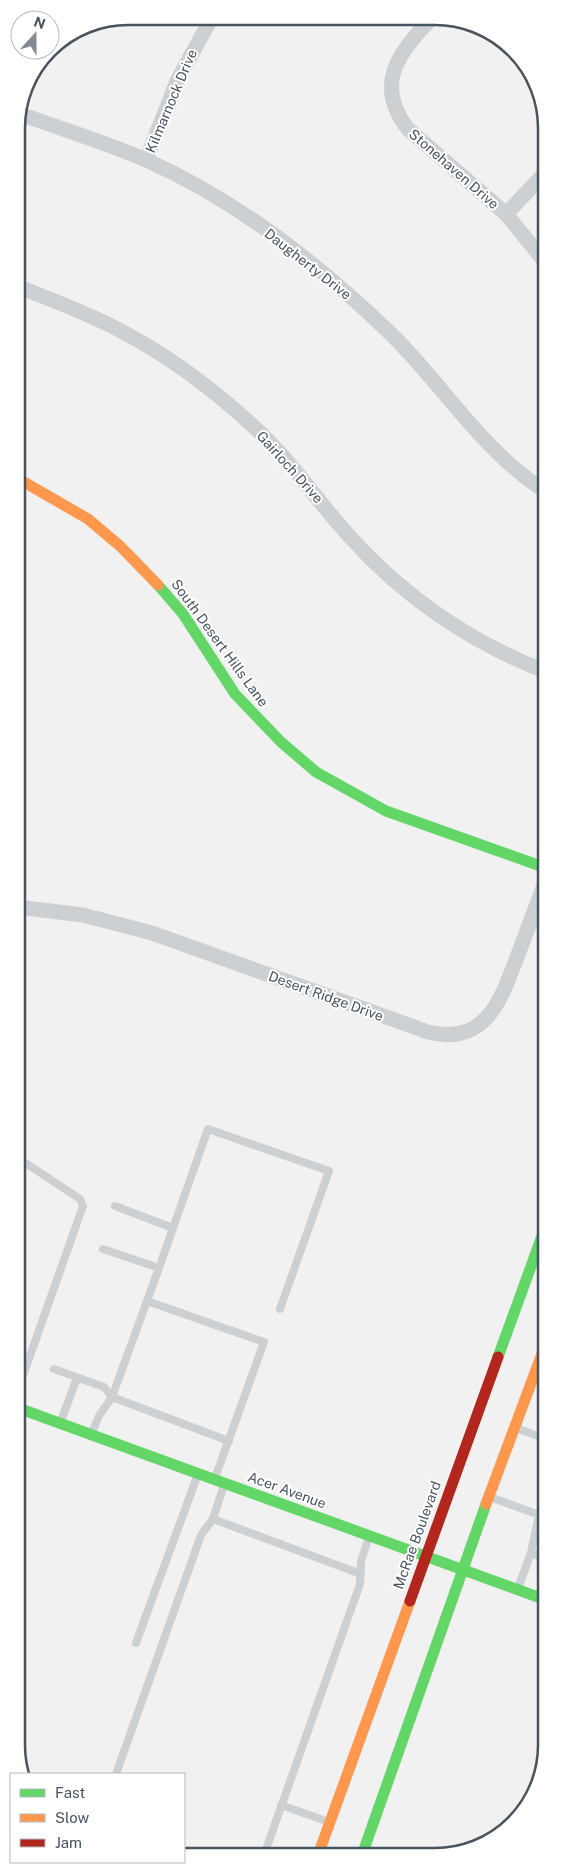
<svg xmlns="http://www.w3.org/2000/svg" width="563" height="1873" font-family="'Public Sans',sans-serif">
  <style>
    .lines { fill: none; stroke-linecap: round; stroke-linejoin: round }
    .lane { stroke: #cdd0d2; stroke-width: 8 }
    .street { stroke: #cdd0d2; stroke-width: 15 }
    .fast { stroke: #63d668; stroke-width: 11 }
    .slow { stroke: #ff974d; stroke-width: 11 }
    .jam { stroke: #b3261e; stroke-width: 11 }
    .labels { text-anchor: middle; stroke-width: 4; stroke-linejoin: round; paint-order: stroke }
    .street-label { font-size: 14px; fill: #47535f; stroke: #fff }
    .rim { fill: none; stroke: #47535f; stroke-width: 2.5 }
  </style>
  <rect width="100%" height="100%" fill="#f2f1f1"/>
  <g class="lines">
    <g class="lane">
      <polyline points="18,1158 80,1199 83,1206 18,1390"/>
      <polyline points="115,1206 173,1228 159,1268"/>
      <polyline points="173,1228 208,1129 329,1171 280,1309"/>
      <polyline points="103,1249 159,1268 147,1301"/>
      <polyline points="54,1369 104,1387 112,1397"/>
      <polyline points="112,1397 147,1301 264,1342 215,1478"/>
      <polyline points="61,1421 77,1378"/>
      <polyline points="516,1428 546,1439"/>
      <polyline points="92,1432 99,1416 112,1397 229,1441"/>
      <polyline points="490,1497 539,1515 546,1496"/>
      <polyline points="213,1519 361,1574"/>
      <polyline points="531,1553 546,1559"/>
      <polyline points="518,1588 531,1553 539,1515"/>
      <polyline points="136,1643 198,1474"/>
      <polyline points="116,1774 201,1535 213,1519 224,1485"/>
      <polyline points="281,1805 329,1822"/>
      <polyline points="264,1855 360,1584 361,1561 369,1537"/>
    </g>
    <g class="street">
      <path d="M432 18C399 52 373 84 408 129L506 214 545 262"/>
      <path d="M18 113C61 129 105 142 146 160 238 201 320 265 392 335 444 386 482 451 545 491"/>
      <polyline points="146,160 178,79 212,17"/>
      <polyline points="506,214 545,173"/>
      <path d="M17 286C51 300 88 313 121 331 169 356 214 390 253 426 290 459 317 501 350 537 403 596 471 643 545 671"/>
      <path d="M17 907 83 915 152 933 428 1032C488 1047 502 996 519 952 528 928 537 904 546 880"/>
    </g>
    <g class="fast">
      <polyline points="158,585 183,614 235,694 281,742 316,772 386,811 546,868"/>
      <polyline points="498,1357 546,1225"/>
      <polyline points="18,1408 546,1600"/>
      <polyline points="362,1855 486,1504"/>
    </g>
    <g class="slow">
      <polyline points="17,478 88,519 120,546 158,585"/>
      <polyline points="486,1504 546,1343"/>
      <polyline points="318,1855 410,1601"/>
    </g>
    <polyline class="jam" points="410,1601 498,1357"/>
  </g>
  <g class="labels">
    <g class="street-label">
      <text transform="translate(171 101) rotate(-67)" y="5">Kilmarnock Drive</text>
      <text transform="translate(454 169) rotate(41)" y="5">Stonehaven Drive</text>
      <text transform="translate(308 264) rotate(38)" y="5">Daugherty Drive</text>
      <text transform="translate(290 467) rotate(48)" y="5">Gairloch Drive</text>
      <text transform="translate(220 643) rotate(54)" y="5">South Desert Hills Lane</text>
      <text transform="translate(326 996) rotate(20)" y="5">Desert Ridge Drive</text>
      <text transform="translate(287 1490) rotate(20)" y="5">Acer Avenue</text>
      <text transform="translate(417 1535) rotate(-70)" y="5">McRae Boulevard</text>
    </g>
  </g>
  <path d="M0 0H563V1873H0ZM128 25H435A103 103 0 0 1 538 128V1745A103 103 0 0 1 435 1848H128A103 103 0 0 1 25 1745V128A103 103 0 0 1 128 25Z" fill="#fff" fill-rule="evenodd"/>
  <path class="rim" d="M128 25H435A103 103 0 0 1 538 128V1745A103 103 0 0 1 435 1848H128A103 103 0 0 1 25 1745V128A103 103 0 0 1 128 25Z"/>
  <rect x="10" y="1773" width="175" height="90" fill="#ffffff" stroke="#b5babf"/>
  <rect x="20" y="1789" width="25" height="8" fill="#63d668" stroke="#b5babf"/>
  <text x="55" y="1798" font-size="15" fill="#47535f">Fast</text>
  <rect x="20" y="1814" width="25" height="8" fill="#ff974d" stroke="#b5babf"/>
  <text x="55" y="1823" font-size="15" fill="#47535f">Slow</text>
  <rect x="20" y="1839" width="25" height="8" fill="#b3261e" stroke="#b5babf"/>
  <text x="55" y="1848" font-size="15" fill="#47535f">Jam</text>
  <g transform="translate(35 35) rotate(21)"><circle r="24" fill="#ffffff" stroke="#b5babf"/>
  <path d="M0-4L9 19L0 12L-9 19Z" fill="#838a92"/>
  <text y="-8" font-size="14" font-weight="bold" text-anchor="middle" fill="#47535f">N</text>
  </g>
</svg>
